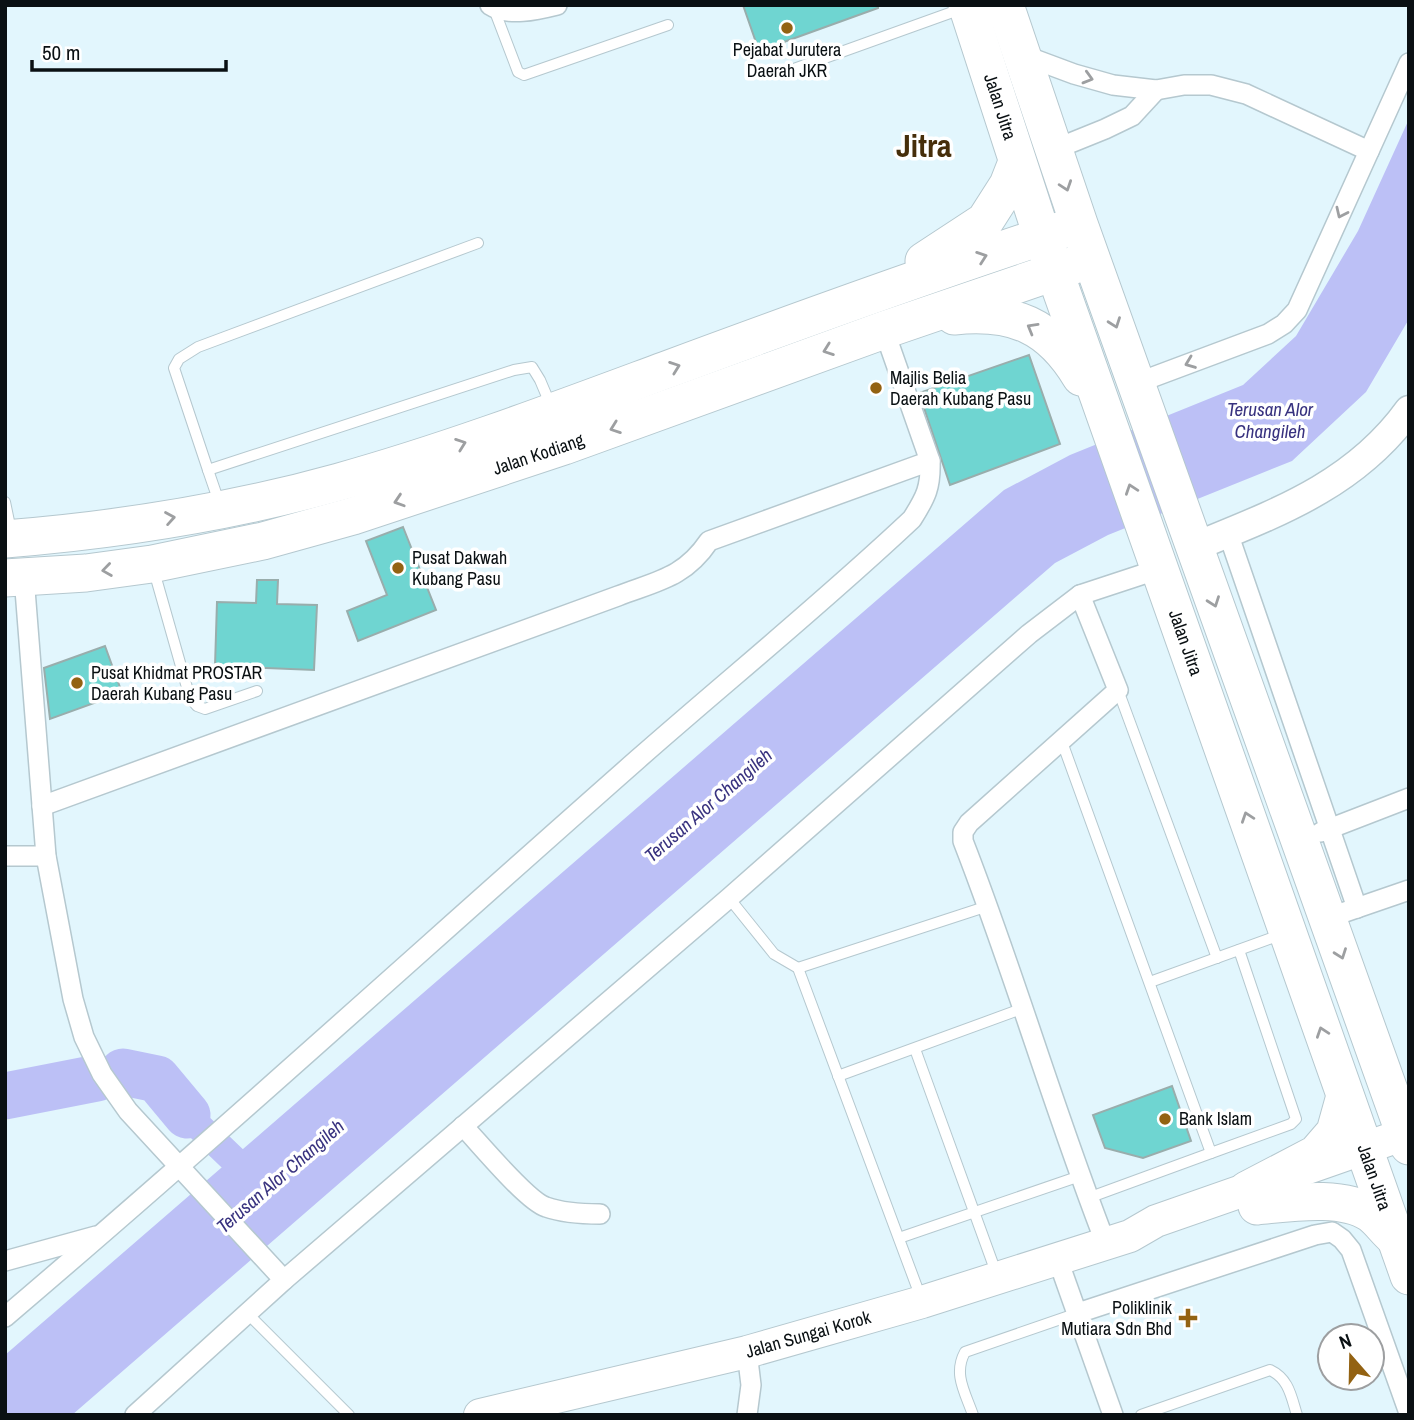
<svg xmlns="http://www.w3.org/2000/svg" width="1414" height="1420" font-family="'Archivo Narrow',sans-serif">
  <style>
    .water { fill: #bcc0f6 }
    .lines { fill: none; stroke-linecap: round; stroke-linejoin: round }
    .canal { stroke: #bcc0f6; stroke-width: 28 }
    .river { stroke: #bcc0f6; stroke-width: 47 }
    .building { fill: #6fd5d1; stroke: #99adac; stroke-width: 2 }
    .lane-casing { stroke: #b5c8cf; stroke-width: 12 }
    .street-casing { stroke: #b5c8cf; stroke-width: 22 }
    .secondary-casing { stroke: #b5c8cf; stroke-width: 31 }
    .primary-casing { stroke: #b5c8cf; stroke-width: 34 }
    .highway-casing { stroke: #b5c8cf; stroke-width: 39 }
    .lane { stroke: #fff; stroke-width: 10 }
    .street { stroke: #fff; stroke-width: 19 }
    .secondary { stroke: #fff; stroke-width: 28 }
    .primary { stroke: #fff; stroke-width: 32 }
    .highway { stroke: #fff; stroke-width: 37 }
    .oneway { stroke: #9d9fa1 }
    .poi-dot { fill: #936212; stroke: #fff; stroke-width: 2.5 }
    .labels { text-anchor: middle; stroke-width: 7; stroke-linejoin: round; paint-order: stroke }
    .poi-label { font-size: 18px; fill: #0a1013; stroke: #fff; text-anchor: start }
    .street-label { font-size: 18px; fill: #0a1013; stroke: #fff }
    .water-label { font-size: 19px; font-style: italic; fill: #38327f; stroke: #fff }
    .town-label { font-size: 32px; font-weight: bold; fill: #462e0a; stroke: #fff }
  </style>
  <rect width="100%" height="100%" fill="#e2f6fd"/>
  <polygon class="water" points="1409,119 1409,319 1366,392 1292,461 1108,535 1055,563 72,1415 5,1415 5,1355 1004,490 1070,455 1243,385 1296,336 1358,231"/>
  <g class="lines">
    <polyline class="canal" points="187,1115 260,1185"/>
    <g class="river">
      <polyline points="123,1072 157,1079 187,1115"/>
      <polyline points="5,1096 97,1078"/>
    </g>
  </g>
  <g class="building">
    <polygon points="743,5 878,5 878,8 759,51"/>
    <polygon points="1029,355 1060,444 950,485 919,393"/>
    <polygon points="403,527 436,610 358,641 347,611 387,595 366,541"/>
    <polygon points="257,580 278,580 277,604 317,605 314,670 215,666 217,602 256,603"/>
    <polygon points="105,646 122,693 50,719 44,668"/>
    <polygon points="1172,1086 1191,1141 1143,1158 1105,1148 1093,1115"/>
  </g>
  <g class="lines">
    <g class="lane-casing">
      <g id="lane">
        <polyline points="494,9 518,72 524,75 668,25"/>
        <polyline points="780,74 961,9"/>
        <polyline points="478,243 198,347 179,359 174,368 208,470 514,370 532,367 540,380 551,406"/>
        <polyline points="208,470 219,502"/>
        <polyline points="5,502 11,531"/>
        <polyline points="154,571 190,698 197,706 205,709 257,691"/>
        <polyline points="1118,690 1217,958"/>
        <polyline points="1062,742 1211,1153 1291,1124 1296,1119 1239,950"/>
        <polyline points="729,898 774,954 798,968 921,1298"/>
        <polyline points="798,968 988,906"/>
        <polyline points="1150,982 1280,935"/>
        <polyline points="915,1049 997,1275"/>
        <polyline points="838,1076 1024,1008"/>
        <polyline points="1088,1198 1211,1153"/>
        <polyline points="899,1238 1080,1176"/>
        <polyline points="248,1314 349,1415"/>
        <path d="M973 1415C965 1392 953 1374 965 1352L1078 1313"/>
        <path d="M1141 1415 1270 1370C1289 1379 1291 1396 1297 1415"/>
      </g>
    </g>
    <g class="street-casing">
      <g id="street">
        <path d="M490 5C508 17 537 10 557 5"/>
        <polyline points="1023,55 1074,74 1113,85 1156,90 1184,85 1211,85 1246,94 1369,151"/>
        <polyline points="1053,150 1105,129 1132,116 1156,90"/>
        <polyline points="1137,383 1268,334 1284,324 1297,310 1409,63"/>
        <polyline points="1228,533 1357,908"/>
        <polyline points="24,577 46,856 73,999 84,1037 102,1074 128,1111 284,1280"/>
        <path d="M1080 595 1118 690 969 823 963 832V841C1015 974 1054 1111 1106 1244"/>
        <path d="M42 806 618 596C657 581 684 578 709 541L930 461"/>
        <polyline points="1321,832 1409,798"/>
        <polyline points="5,856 46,856"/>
        <polyline points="1345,912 1409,890"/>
        <path d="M463 1126C480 1144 527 1201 546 1207 563 1213 582 1214 600 1214"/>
        <polyline points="1058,1260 1113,1415"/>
        <polyline points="5,1261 96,1236"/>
        <polyline points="1078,1313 1315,1235 1332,1232 1342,1239 1351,1250 1409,1413"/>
        <path d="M5 1317C219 1135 427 945 638 759 729 679 824 602 912 519 926 497 931 487 930 461L884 330"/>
        <polyline points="135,1415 284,1280 729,898 1029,634 1080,595 1159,569"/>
        <polyline points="747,1415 751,1385 747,1352"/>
      </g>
    </g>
    <g class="secondary-casing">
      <path id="secondary" d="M1194 547C1277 513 1355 485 1409 410"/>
    </g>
    <g class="primary-casing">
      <g id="primary">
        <path id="s1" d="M480 1415 747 1352 922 1302 1130 1236 1156 1221 1405 1134"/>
      </g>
    </g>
    <g class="highway-casing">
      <g id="highway">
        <path id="s2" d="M967 5 1042 236 1409 1276"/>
        <polyline points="1005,5 1079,224 1409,1146"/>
        <polyline points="924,261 985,221 1008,185 1017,162"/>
        <path d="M954 316C1013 310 1050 325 1081 377"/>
        <path d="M5 539C118 530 231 512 339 482 450 451 558 410 666 370 798 321 930 273 1065 229"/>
        <path id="s3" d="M5 578 86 573 152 564 263 541 353 516 564 446 884 330 1077 264"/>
        <polyline points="1247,1190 1316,1154 1335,1132 1345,1096"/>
        <path d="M1257 1206C1289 1203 1343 1194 1371 1214 1379 1220 1386 1230 1394 1237"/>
      </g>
    </g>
    <use href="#lane" class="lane"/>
    <use href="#street" class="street"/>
    <use href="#secondary" class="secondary"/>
    <use href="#primary" class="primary"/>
    <use href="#highway" class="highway"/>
  </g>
  <defs><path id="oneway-chevron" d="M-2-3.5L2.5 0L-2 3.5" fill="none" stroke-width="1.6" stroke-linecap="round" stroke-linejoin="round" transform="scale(1.75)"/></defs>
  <g class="oneway">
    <use href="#oneway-chevron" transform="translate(1088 78) rotate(16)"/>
    <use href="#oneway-chevron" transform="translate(1066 186) rotate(71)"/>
    <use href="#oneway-chevron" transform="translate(1341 213) rotate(115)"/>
    <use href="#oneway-chevron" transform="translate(982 257) rotate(-19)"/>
    <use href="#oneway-chevron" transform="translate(1115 323) rotate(70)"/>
    <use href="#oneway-chevron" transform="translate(1032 328) rotate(-150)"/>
    <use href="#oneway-chevron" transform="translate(828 350) rotate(160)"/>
    <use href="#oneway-chevron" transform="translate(1190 363) rotate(159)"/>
    <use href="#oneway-chevron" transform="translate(675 367) rotate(-20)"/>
    <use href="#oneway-chevron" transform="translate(615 428) rotate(160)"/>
    <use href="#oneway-chevron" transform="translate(461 444) rotate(-20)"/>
    <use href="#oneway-chevron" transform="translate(1131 489) rotate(-109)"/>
    <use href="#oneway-chevron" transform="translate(399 501) rotate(162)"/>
    <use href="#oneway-chevron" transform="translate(170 518) rotate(-10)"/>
    <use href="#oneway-chevron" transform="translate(107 570) rotate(172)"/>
    <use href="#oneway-chevron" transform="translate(1214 602) rotate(70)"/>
    <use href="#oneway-chevron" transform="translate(1247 817) rotate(-109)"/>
    <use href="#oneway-chevron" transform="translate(1341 954) rotate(70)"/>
    <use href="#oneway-chevron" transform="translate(1322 1032) rotate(-109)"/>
  </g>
  <g class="poi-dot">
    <circle cx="787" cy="28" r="7"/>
    <circle cx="876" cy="388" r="7"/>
    <circle cx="398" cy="568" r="7"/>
    <circle cx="77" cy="683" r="7"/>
    <circle cx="1165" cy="1119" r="7"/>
    <path d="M1184.5 1307.5h7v7h7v7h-7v7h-7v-7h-7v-7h7z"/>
  </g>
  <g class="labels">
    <g class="poi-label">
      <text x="787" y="56" text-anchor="middle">Pejabat Jurutera<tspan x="787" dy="21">Daerah JKR</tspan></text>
      <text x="890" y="384">Majlis Belia<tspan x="890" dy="21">Daerah Kubang Pasu</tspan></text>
      <text x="412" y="564">Pusat Dakwah<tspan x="412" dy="21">Kubang Pasu</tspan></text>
      <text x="91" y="679">Pusat Khidmat PROSTAR<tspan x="91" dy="21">Daerah Kubang Pasu</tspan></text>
      <text x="1179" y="1125">Bank Islam</text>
      <text x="1172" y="1314" text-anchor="end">Poliklinik<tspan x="1172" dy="21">Mutiara Sdn Bhd</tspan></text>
    </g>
    <g class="street-label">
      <text dy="6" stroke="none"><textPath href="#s2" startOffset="107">Jalan Jitra</textPath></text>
      <text dy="6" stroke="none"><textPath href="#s3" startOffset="550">Jalan Kodiang</textPath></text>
      <text dy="6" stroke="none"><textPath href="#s2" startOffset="674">Jalan Jitra</textPath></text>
      <text dy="6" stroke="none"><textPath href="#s2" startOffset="1241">Jalan Jitra</textPath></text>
      <text dy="6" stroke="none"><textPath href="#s1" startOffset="338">Jalan Sungai Korok</textPath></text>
    </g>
    <g class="water-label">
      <text x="1270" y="416">Terusan Alor<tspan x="1270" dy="22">Changileh</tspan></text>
      <text transform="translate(708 805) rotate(-41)" y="7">Terusan Alor Changileh</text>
      <text transform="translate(280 1176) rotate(-41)" y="7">Terusan Alor Changileh</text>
    </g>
    <g class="town-label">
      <text x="924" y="157">Jitra</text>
    </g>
  </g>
  <rect width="1414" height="1420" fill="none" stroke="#0a1013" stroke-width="14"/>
  <g transform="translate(1351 1357) rotate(340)"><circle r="33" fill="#ffffff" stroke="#9d9fa1" stroke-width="2"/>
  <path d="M0-5L12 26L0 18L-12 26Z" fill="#936212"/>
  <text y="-10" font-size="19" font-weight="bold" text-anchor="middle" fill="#0a1013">N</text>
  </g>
  <path d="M32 60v10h194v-10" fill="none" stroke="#0a1013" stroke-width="3.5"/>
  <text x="42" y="60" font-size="21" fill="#0a1013" stroke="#ffffff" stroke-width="5" paint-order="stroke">50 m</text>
</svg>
